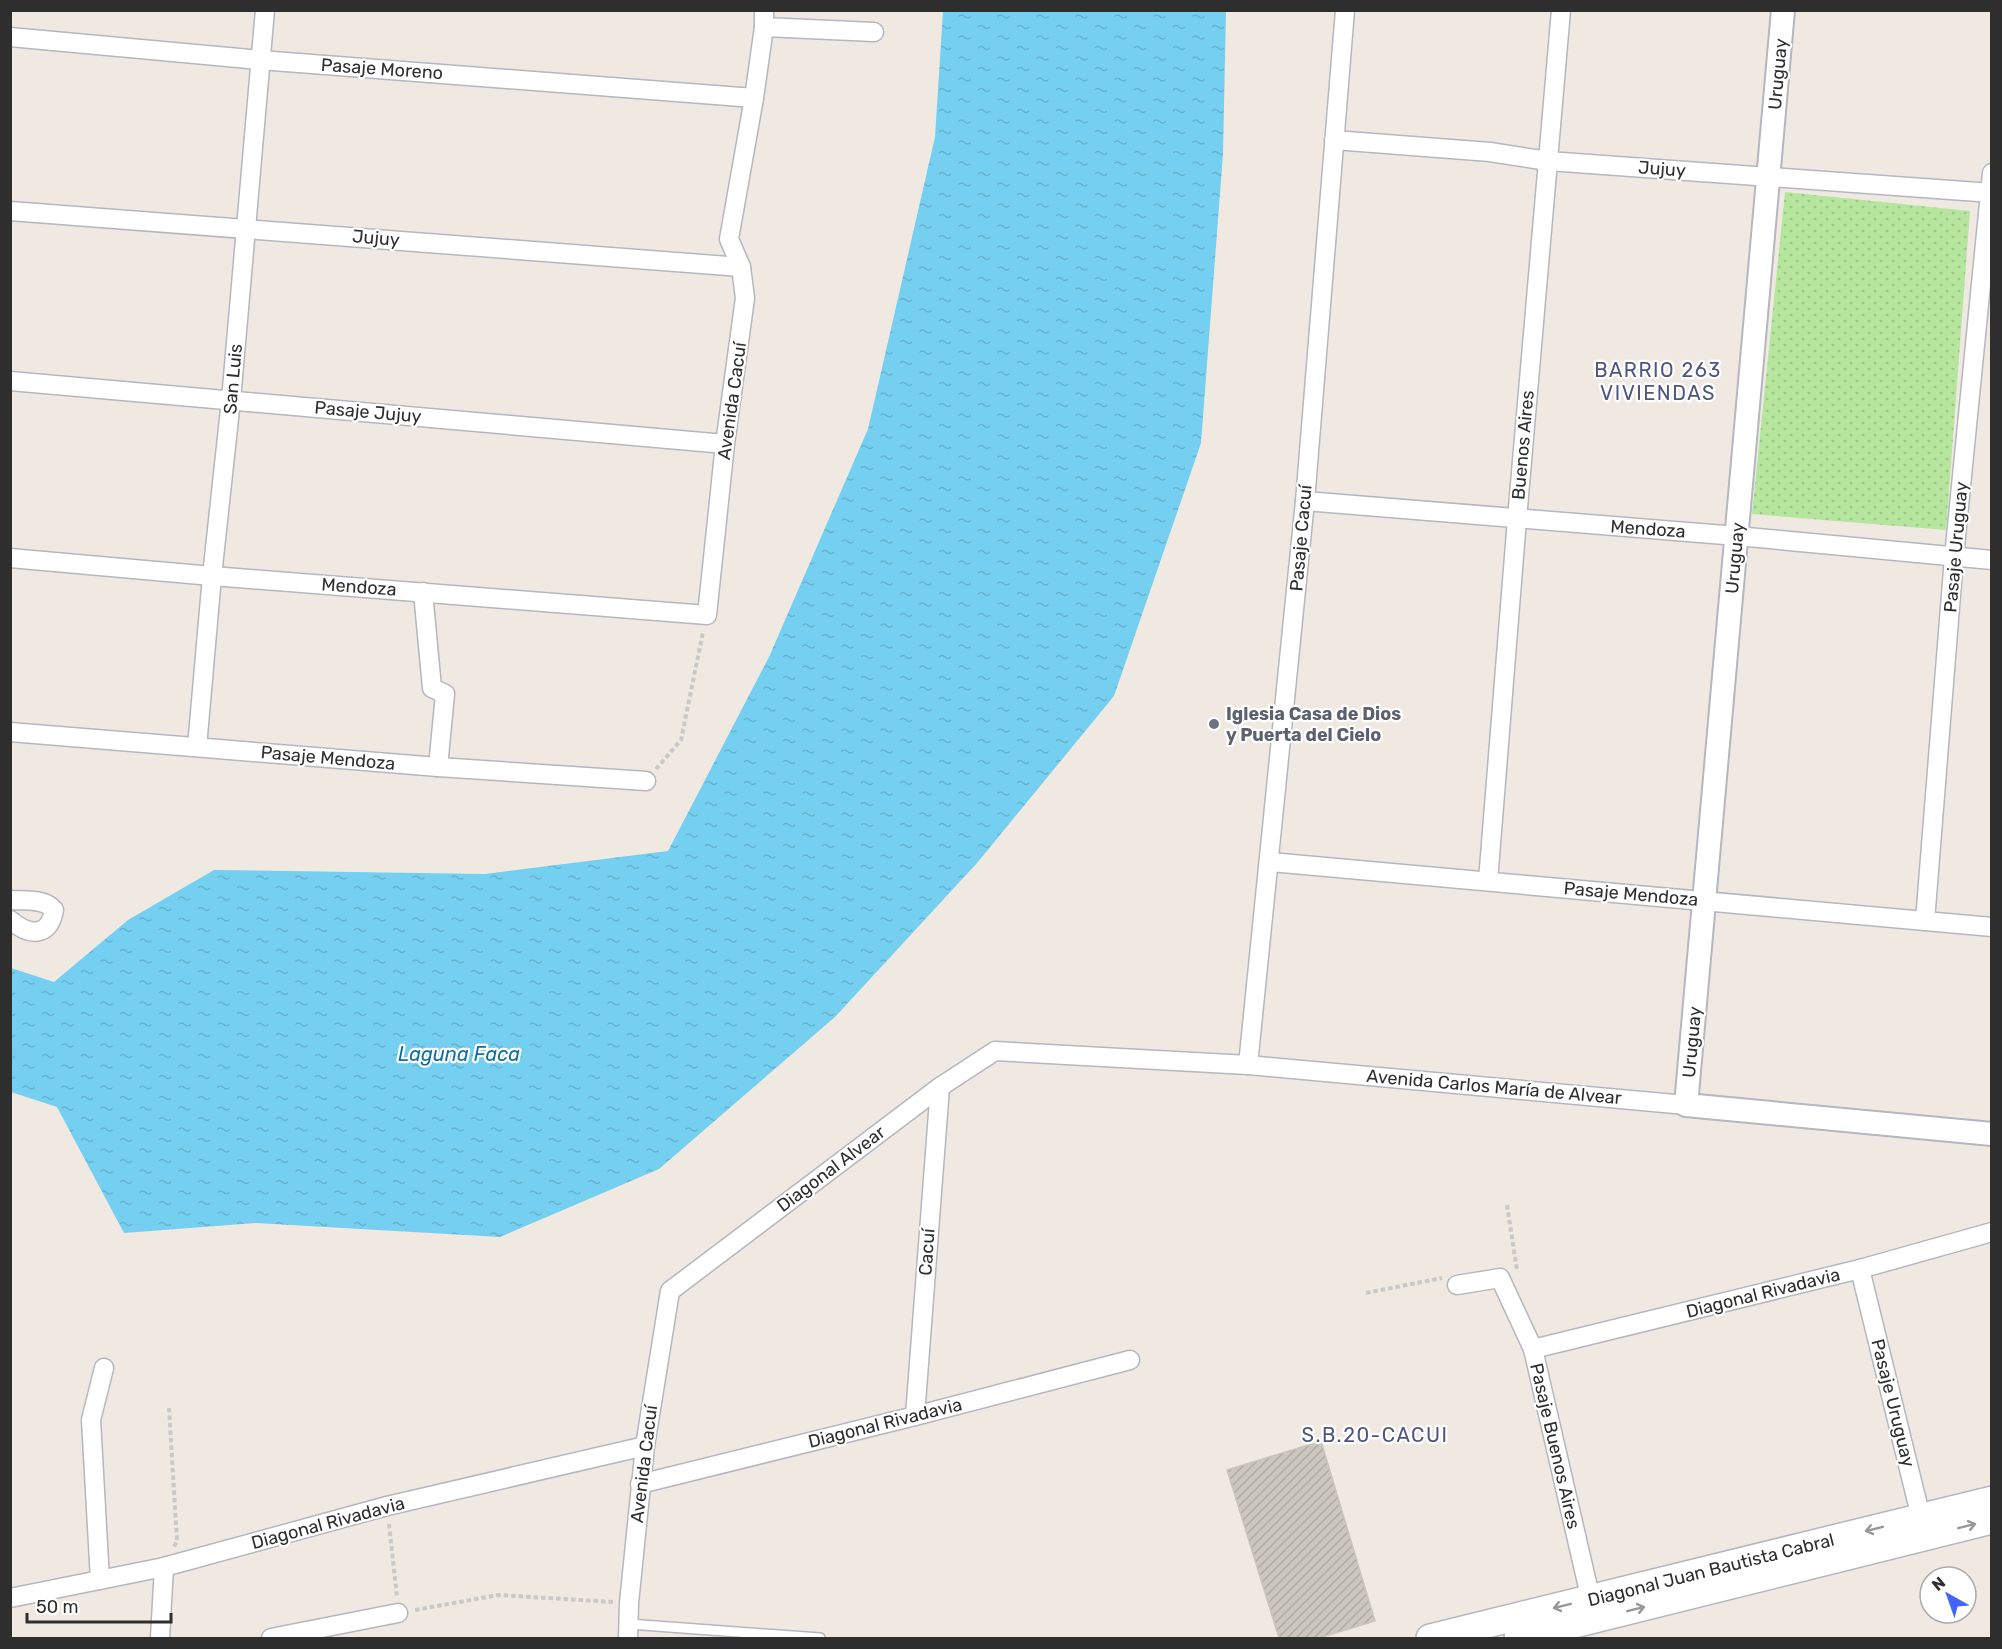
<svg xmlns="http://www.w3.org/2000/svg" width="2002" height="1649" font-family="Rubik,sans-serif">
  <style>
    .park { fill: url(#park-dots) }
    .water { fill: url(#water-ripples) }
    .building { fill: url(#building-hatch); stroke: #cbc5ba; stroke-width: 1.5 }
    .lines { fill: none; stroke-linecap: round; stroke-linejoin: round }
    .service-casing { stroke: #b4b7c1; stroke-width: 12 }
    .minor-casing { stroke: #b4b7c1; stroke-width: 21 }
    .tertiary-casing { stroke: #b4b7c1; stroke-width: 26 }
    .secondary-casing { stroke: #b4b7c1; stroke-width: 30 }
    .path { stroke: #c9c9c9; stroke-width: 4; stroke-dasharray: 4.5 3; stroke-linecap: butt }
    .service { stroke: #fff; stroke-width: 9 }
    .minor { stroke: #fff; stroke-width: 18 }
    .tertiary { stroke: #fff; stroke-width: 22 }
    .secondary { stroke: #fff; stroke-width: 27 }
    .oneway { stroke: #969696 }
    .worship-dot { fill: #6b7280; stroke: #fff; stroke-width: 2 }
    .labels { text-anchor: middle; stroke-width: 4.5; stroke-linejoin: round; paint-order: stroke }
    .street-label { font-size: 18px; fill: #2e2e2e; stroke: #fff }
    .worship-label { font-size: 18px; font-weight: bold; fill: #5b616d; stroke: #fff; text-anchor: start }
    .neighbourhood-label { font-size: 20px; letter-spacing: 1.5px; fill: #4d5680; stroke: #fff }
    .water-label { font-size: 20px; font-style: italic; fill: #0d6fa3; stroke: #fff }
  </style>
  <defs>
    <pattern id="park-dots" width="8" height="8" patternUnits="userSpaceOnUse" patternTransform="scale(1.5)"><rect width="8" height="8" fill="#b6e59e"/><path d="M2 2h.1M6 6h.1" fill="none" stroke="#9dc588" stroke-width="1.8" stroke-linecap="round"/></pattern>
    <pattern id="water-ripples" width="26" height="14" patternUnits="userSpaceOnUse" patternTransform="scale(1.5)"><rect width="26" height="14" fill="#75cff0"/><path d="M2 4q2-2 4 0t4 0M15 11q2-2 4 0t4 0" fill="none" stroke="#66b2ce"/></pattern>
    <pattern id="building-hatch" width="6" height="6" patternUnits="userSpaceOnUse" patternTransform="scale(1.5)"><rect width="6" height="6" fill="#cbc7bf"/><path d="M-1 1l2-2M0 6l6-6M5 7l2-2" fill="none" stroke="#afaba4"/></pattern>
  </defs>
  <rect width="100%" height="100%" fill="#efe9e1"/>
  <polygon class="park" points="1785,192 1970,211 1946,530 1752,514"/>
  <polygon class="water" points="943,11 1226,11 1223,154 1201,443 1114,696 977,863 835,1017 659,1169 500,1237 256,1223 124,1233 57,1107 11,1092 11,968 54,982 128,920 214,870 485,874 668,851 769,657 868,429 935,137"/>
  <polygon class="building" points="1321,1441 1375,1621 1319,1638 1279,1638 1227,1470"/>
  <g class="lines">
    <g class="service-casing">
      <polyline id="service" points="629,1624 820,1638"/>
    </g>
    <g class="minor-casing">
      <g id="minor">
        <polyline points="764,27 874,32"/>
        <polyline points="10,37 260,60 754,98"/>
        <polyline points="1334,140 1490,152 1548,161 1992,193"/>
        <polyline points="10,211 741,267"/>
        <polyline points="10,381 725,444"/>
        <polyline points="1305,501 1737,536 1992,560"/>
        <polyline points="10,558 212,576 707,615 725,444 745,298 741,267 729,239 754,98 764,27 764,10"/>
        <polyline points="423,592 432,688 445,694 438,767"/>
        <polyline points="10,732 438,767 646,781"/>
        <polyline points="197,747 212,576 231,400 265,10"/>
        <polyline points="1270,862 1992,927"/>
        <polyline points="1488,881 1517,519 1561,10"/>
        <path d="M10 900C25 901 44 898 54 910 49 938 29 936 10 920"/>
        <polyline points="1925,921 1954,557 1992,173"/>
        <polyline points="1248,1065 1305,501 1345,10"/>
        <polyline points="1860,1269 1923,1526"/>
        <polyline points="1457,1285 1500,1278 1533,1349 1593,1609"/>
        <polyline points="1533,1349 1860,1269 1992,1232"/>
        <polyline points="915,1416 940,1087"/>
        <polyline points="640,1484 915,1416 1130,1360"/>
        <polyline points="100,1580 91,1420 104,1368"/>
        <polyline points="10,1598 164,1567 387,1506 645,1446"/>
        <polyline points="160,1638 164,1567"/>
        <polyline points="271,1638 398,1613"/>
        <polyline points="628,1638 629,1603 645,1446 670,1291 940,1087 995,1051 1248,1065 1686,1105"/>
      </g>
    </g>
    <g class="tertiary-casing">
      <polyline id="tertiary" points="1783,10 1686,1105 1992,1134"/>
    </g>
    <g class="secondary-casing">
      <g id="secondary">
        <polyline points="1430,1638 1992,1500"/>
        <polyline points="1518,1638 1992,1520"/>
      </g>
    </g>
    <g class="path">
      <polyline points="656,769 681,740 703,632"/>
      <polyline points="1507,1205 1517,1270"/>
      <polyline points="1366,1293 1442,1278"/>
      <polyline points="169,1408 177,1541 174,1547"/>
      <polyline points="389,1524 397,1597"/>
      <polyline points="415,1610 498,1595 613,1602"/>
    </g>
    <use href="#service" class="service"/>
    <use href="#minor" class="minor"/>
    <use href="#tertiary" class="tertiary"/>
    <use href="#secondary" class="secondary"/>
  </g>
  <defs><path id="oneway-shaft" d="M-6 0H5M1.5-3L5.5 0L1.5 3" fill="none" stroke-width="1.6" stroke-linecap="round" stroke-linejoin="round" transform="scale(1.5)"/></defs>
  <g class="oneway">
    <use href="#oneway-shaft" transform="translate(1967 1526) rotate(-14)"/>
    <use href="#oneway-shaft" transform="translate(1874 1529) rotate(166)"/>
    <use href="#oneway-shaft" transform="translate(1562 1606) rotate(166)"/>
    <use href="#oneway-shaft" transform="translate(1636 1609) rotate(-14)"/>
  </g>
  <circle class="worship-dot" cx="1214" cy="724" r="6"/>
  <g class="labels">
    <g class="street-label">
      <text transform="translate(382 69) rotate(4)" y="6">Pasaje Moreno</text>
      <text transform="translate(1778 74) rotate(-85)" y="6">Uruguay</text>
      <text transform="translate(1662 169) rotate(4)" y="6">Jujuy</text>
      <text transform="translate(376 238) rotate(5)" y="6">Jujuy</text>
      <text transform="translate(233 379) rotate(-85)" y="6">San Luis</text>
      <text transform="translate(732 401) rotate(-82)" y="6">Avenida Cacuí</text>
      <text transform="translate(368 412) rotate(5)" y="6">Pasaje Jujuy</text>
      <text transform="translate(1523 445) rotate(-85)" y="6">Buenos Aires</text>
      <text transform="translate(1648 529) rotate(4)" y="6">Mendoza</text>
      <text transform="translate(1301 538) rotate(-85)" y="6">Pasaje Cacuí</text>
      <text transform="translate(1956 547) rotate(-85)" y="6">Pasaje Uruguay</text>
      <text transform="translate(1735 558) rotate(-85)" y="6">Uruguay</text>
      <text transform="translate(359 587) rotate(4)" y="6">Mendoza</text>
      <text transform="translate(328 758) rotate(5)" y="6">Pasaje Mendoza</text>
      <text transform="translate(1631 894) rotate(5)" y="6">Pasaje Mendoza</text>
      <text transform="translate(1692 1042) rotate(-85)" y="6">Uruguay</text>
      <text transform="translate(1494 1087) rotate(5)" y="6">Avenida Carlos María de Alvear</text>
      <text transform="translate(831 1169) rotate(-37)" y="6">Diagonal Alvear</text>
      <text transform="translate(927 1252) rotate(-86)" y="6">Cacuí</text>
      <text transform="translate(1763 1293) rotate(-14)" y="6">Diagonal Rivadavia</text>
      <text transform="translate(1893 1403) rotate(76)" y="6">Pasaje Uruguay</text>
      <text transform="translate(885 1423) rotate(-14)" y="6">Diagonal Rivadavia</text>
      <text transform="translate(1555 1446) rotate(77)" y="6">Pasaje Buenos Aires</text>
      <text transform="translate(644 1464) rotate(-83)" y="6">Avenida Cacuí</text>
      <text transform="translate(328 1523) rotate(-15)" y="6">Diagonal Rivadavia</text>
      <text transform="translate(1711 1570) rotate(-14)" y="6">Diagonal Juan Bautista Cabral</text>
    </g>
    <g class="worship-label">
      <text x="1226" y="720">Iglesia Casa de Dios<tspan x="1226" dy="21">y Puerta del Cielo</tspan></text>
    </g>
    <g class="neighbourhood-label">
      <text x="1658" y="377">BARRIO 263<tspan x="1658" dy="23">VIVIENDAS</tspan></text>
      <text x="1375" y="1442">S.B.20-CACUI</text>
    </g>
    <g class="water-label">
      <text x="459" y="1061">Laguna Faca</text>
    </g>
  </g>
  <rect width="2002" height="1649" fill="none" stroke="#2e2e2e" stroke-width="24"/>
  <g transform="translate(1948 1595) rotate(320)"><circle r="28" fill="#ffffff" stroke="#ababab" stroke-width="1.5"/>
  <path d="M0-4.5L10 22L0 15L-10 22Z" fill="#4264fb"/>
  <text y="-9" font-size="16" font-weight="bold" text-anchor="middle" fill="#2e2e2e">N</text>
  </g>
  <path d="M27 1613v9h144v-9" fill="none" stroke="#2e2e2e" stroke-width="3"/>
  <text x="36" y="1613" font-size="18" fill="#2e2e2e" stroke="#ffffff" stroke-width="4.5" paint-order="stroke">50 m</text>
</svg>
